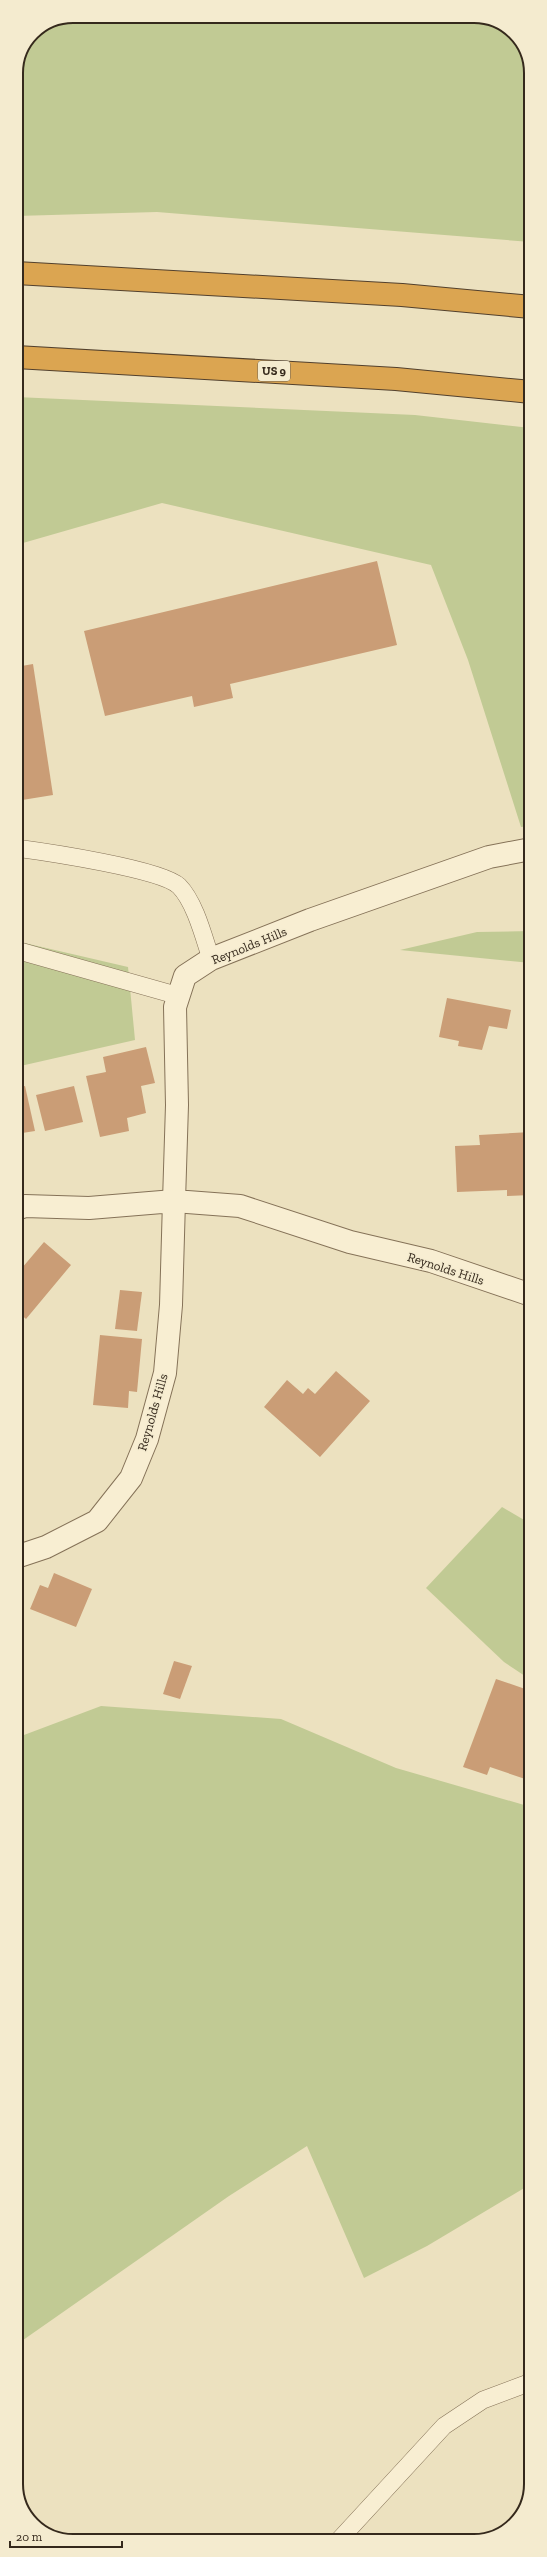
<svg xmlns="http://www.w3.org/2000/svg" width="547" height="2557" font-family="'Zilla Slab',serif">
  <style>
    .green { fill: #c1ca94 }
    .building { fill: #ca9d76 }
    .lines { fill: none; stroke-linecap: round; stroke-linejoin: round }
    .lane-casing { stroke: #857258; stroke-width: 18 }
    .street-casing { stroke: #857258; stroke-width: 24 }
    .highway-casing { stroke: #52402d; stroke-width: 24 }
    .lane { stroke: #f8eed2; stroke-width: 17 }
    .street { stroke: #f8eed2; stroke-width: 22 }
    .highway { stroke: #dba551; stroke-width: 22 }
    .labels { text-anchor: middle; stroke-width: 3; stroke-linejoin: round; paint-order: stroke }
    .shield { fill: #f4ebcf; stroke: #6e6352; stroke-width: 1 }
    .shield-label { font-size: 12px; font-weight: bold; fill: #35291c }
    .street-label { font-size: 13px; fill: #35291c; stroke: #f4ebcf }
    .rim { fill: none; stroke: #35291c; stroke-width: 2 }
  </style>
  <rect width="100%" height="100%" fill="#ece1bf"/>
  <g class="green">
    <polygon points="73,16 481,16 514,33 530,65 531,242 157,212 16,216 16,73 33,33"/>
    <polygon points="16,397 415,415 531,428 531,826 521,827 468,660 431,565 162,503 16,545"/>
    <polygon points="531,931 531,963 400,950 477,932"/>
    <polygon points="16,941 128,967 135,1040 16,1067"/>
    <polygon points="502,1507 531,1524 531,1680 504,1662 426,1588"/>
    <polygon points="101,1706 281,1719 396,1768 531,1807 531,2184 427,2246 364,2278 307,2146 229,2196 16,2345 16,1738"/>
  </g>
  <g class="building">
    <polygon points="377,561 397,645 230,684 233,698 194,707 192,696 105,716 84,631"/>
    <polygon points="33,664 53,795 16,801 16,667"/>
    <polygon points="447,998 511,1010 507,1029 489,1026 482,1050 458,1046 459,1041 439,1037"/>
    <polygon points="146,1047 155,1083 141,1086 146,1113 127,1118 129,1131 100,1137 86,1076 106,1072 103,1057"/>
    <polygon points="25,1086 35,1131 16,1134 16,1088"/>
    <polygon points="74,1086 83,1122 45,1131 36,1095"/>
    <polygon points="531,1132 531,1195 507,1196 507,1190 457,1192 455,1146 480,1145 479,1135"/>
    <polygon points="44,1242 71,1265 26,1319 16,1310 16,1292 19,1289 16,1287 16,1275"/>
    <polygon points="120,1290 142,1292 137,1331 115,1329"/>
    <polygon points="100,1335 142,1339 137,1392 129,1391 128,1408 93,1405"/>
    <polygon points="336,1371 370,1401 320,1457 264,1407 287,1380 303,1394 308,1388 315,1394"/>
    <polygon points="54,1573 92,1589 76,1627 30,1609 40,1585 48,1588"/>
    <polygon points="174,1661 192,1666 180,1699 163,1694"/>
    <polygon points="496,1679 531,1691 531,1781 490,1767 487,1775 463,1767"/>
  </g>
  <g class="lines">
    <g class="lane-casing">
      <g id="lane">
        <path d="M16 848C46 852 161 869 179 886 195 902 204 938 211 959"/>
        <polyline points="16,950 179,996"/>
        <polyline points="339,2540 444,2426 483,2400 531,2382"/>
      </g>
    </g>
    <g class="street-casing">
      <g id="street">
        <polyline points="531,849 489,857 310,920 211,959 185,976 175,1007 177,1105 174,1201 240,1206 350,1242 431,1261 531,1295"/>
        <polyline points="16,1209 25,1206 89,1208 174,1201 171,1305 165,1373 147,1439 131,1478 97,1521 46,1547 16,1557"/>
      </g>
    </g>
    <g class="highway-casing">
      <g id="highway">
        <polyline points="16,273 402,295 531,307"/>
        <polyline points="16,357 396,379 531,392"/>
      </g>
    </g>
    <use href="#lane" class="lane"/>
    <use href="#street" class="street"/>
    <use href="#highway" class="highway"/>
  </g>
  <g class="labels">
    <rect class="shield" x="258" y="361" width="32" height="20" rx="3"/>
    <g class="shield-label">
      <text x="274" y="375">US 9</text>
    </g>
    <g class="street-label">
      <text transform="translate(249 945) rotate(-22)" y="5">Reynolds Hills</text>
      <text transform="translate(446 1268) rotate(18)" y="5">Reynolds Hills</text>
      <text transform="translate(152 1412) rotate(-74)" y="5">Reynolds Hills</text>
    </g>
  </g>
  <path d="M0 0H547V2557H0ZM73 23H474A50 50 0 0 1 524 73V2484A50 50 0 0 1 474 2534H73A50 50 0 0 1 23 2484V73A50 50 0 0 1 73 23Z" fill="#f4ebcf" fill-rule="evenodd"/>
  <path class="rim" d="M73 23H474A50 50 0 0 1 524 73V2484A50 50 0 0 1 474 2534H73A50 50 0 0 1 23 2484V73A50 50 0 0 1 73 23Z"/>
  <path d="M10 2541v6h112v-6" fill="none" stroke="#35291c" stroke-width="2"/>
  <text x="16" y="2541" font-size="12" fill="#35291c" stroke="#f4ebcf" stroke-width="3" paint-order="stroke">20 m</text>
</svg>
